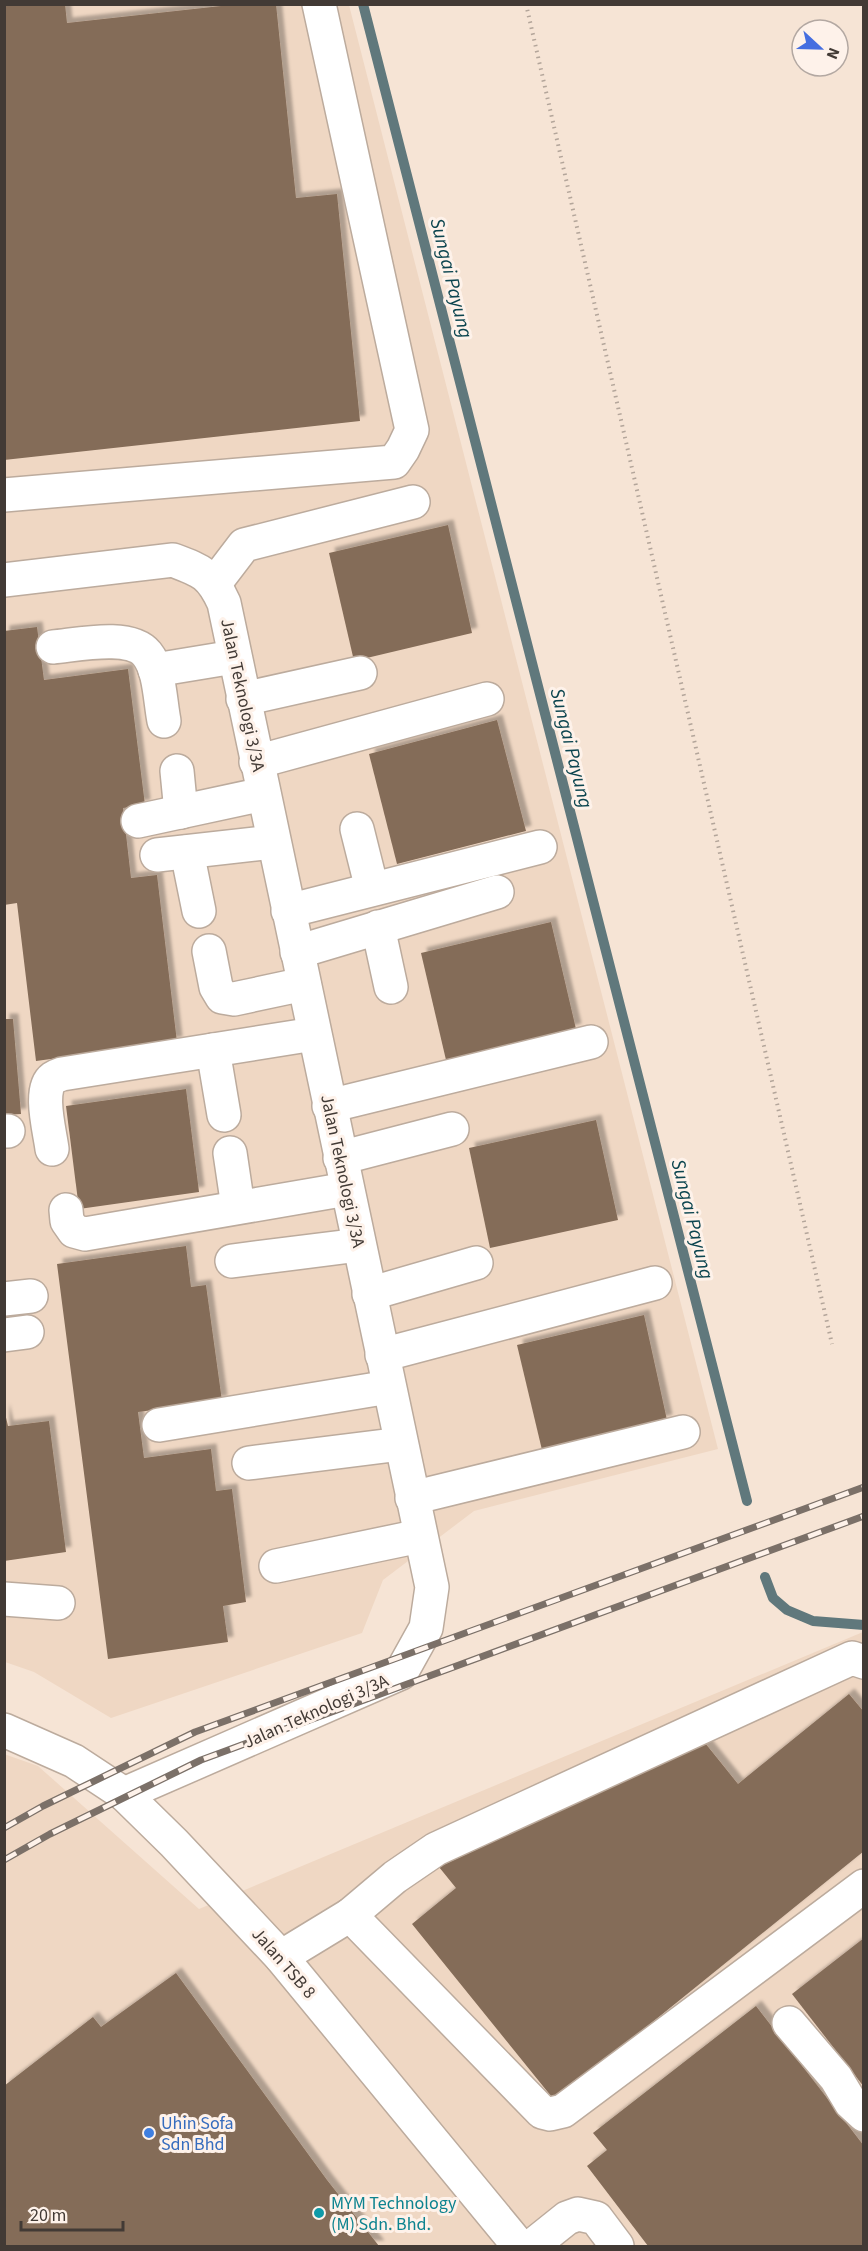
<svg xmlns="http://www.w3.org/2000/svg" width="868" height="2251" font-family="'Source Sans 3',sans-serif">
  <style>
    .built { fill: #efd7c3 }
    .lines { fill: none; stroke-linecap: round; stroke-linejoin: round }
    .stream { stroke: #60787c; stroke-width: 10 }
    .building { fill: #846c58; filter: url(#shadow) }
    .minor-casing { stroke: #bcab9d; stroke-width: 36 }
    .path { stroke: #b3a59a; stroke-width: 4; stroke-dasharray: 1.5 4.5; stroke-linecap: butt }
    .minor { stroke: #fff; stroke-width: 33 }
    .rail-casing { stroke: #7b7068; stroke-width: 7 }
    .rail { stroke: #fef2ea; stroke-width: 4.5; stroke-dasharray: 14; stroke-linecap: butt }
    .shop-dot { fill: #3f7fe0; stroke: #fef2ea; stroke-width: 2 }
    .culture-dot { fill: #0f9aa8; stroke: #fef2ea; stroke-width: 2 }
    .labels { text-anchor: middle; stroke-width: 6; stroke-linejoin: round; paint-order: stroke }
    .street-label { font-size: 18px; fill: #423a35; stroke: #fef2ea }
    .shop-label { font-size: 18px; fill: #366cbe; stroke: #fef2ea; text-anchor: start }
    .culture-label { font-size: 18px; fill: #0d838f; stroke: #fef2ea; text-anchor: start }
    .water-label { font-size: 20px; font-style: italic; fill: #0c454f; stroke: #fef2ea }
  </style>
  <defs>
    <filter id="shadow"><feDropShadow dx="5.5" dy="-5.5" stdDeviation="1.5" flood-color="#0004"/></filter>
  </defs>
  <rect width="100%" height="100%" fill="#f6e4d5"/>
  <g class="built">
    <polygon points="5,5 349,5 718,1449 474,1511 383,1580 362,1633 111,1718 34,1672 5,1662"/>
    <polygon points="863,1632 863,2246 5,2246 4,1754 38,1766 199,1909"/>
  </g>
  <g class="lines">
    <g class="stream">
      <polyline points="363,4 747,1501"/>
      <polyline points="765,1577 773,1598 787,1610 813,1621 864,1625"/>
    </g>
  </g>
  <g class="building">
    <polygon points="4,4 65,4 67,23 239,4 276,4 296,198 337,194 360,421 4,460"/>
    <polygon points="448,525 472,633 354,661 329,553"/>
    <polygon points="37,627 44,680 128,669 145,805 123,808 131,878 157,875 177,1042 36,1061 17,903 4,905 4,631"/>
    <polygon points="497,720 526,831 397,864 369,754"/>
    <polygon points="551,922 576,1029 446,1060 421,953"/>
    <polygon points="4,1019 13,1019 21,1114 4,1115"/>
    <polygon points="186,1089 199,1192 79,1209 66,1106"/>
    <polygon points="596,1120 618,1220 490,1248 469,1148"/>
    <polygon points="186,1246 191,1287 206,1285 222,1401 138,1412 144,1458 211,1449 216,1491 232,1489 246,1602 223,1606 228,1642 108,1659 57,1264"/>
    <polygon points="644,1315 667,1420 542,1450 517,1345"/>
    <polygon points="4,1409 8,1426 49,1421 66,1552 4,1561"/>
    <polygon points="849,1694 864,1712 864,1851 555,2101 412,1924 456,1888 439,1867 705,1743 738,1784"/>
    <polygon points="864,1938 864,2087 792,1994"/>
    <polygon points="176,1973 327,2180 379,2246 4,2246 4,2086 93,2017 101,2027"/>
    <polygon points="756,2006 864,2146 864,2246 648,2246 587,2166 607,2150 593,2133"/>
  </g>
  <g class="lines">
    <g class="minor-casing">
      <g id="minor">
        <polyline points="4,495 394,462 403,449 412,430 319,4"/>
        <path d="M4 580 173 560C202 571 211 574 224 603L432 1587 426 1628 401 1673 124 1794"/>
        <polyline points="215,583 244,545 413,502"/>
        <path d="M53 647C77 645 130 633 147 654 160 670 160 701 164 721"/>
        <polyline points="155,670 234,657"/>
        <polyline points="243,699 360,673"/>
        <polyline points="256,762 487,699"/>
        <polyline points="177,771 181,812"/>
        <polyline points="138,821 263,794"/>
        <polyline points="357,829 372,889"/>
        <polyline points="187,852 199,911"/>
        <polyline points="157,855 273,842"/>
        <polyline points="288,911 540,847"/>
        <polyline points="378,927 391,987"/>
        <polyline points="209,951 216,987 222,997 234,999 304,984"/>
        <polyline points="297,952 497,892"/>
        <polyline points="213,1050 224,1115"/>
        <polyline points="329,1106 591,1042"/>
        <polyline points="4,1131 8,1131"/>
        <path d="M52 1149C50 1132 38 1089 53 1078 56 1076 59 1075 62 1074L314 1034"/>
        <polyline points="230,1153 238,1207"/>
        <polyline points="340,1158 452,1129"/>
        <polyline points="66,1210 67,1221 74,1231 85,1234 347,1189"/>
        <polyline points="232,1261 359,1245"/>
        <polyline points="369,1294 476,1263"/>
        <polyline points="4,1299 31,1296"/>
        <polyline points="4,1335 27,1332"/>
        <polyline points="382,1355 655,1283"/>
        <polyline points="159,1425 389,1387"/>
        <polyline points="249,1463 401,1444"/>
        <polyline points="412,1498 683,1432"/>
        <polyline points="276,1566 420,1536"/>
        <polyline points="4,1599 58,1603"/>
        <polyline points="864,1662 852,1658 436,1849 395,1877 350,1915 542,2112 550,2114 563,2111 864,1886"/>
        <polyline points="4,1730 74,1761 124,1794 174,1843 281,1957 519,2246"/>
        <polyline points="281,1957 350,1915"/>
        <polyline points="789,2023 836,2078 851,2103 864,2115"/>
        <polyline points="532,2246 567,2218 578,2214 596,2218 617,2246"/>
      </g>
    </g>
    <polyline class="path" points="526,4 832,1344"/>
    <use href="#minor" class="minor"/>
    <g class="rail-casing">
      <g id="rail">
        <polyline points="4,1828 43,1806 195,1732 864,1487"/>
        <polyline points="4,1860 50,1834 201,1760 864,1516"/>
      </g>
    </g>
    <use href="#rail" class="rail"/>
  </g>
  <circle class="shop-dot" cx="149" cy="2133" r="6"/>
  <circle class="culture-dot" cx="319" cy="2213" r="6"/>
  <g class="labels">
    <g class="street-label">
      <text transform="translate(243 695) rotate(78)" y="6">Jalan Teknologi 3/3A</text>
      <text transform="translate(343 1171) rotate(78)" y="6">Jalan Teknologi 3/3A</text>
      <text transform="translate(316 1711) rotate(-24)" y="6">Jalan Teknologi 3/3A</text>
      <text transform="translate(284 1963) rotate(49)" y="6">Jalan TSB 8</text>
    </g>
    <g class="shop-label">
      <text x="161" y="2129">Uhin Sofa<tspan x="161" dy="21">Sdn Bhd</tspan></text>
    </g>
    <g class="culture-label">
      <text x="331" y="2209">MYM Technology<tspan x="331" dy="21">(M) Sdn. Bhd.</tspan></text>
    </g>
    <g class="water-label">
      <text transform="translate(452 278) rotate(76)" y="7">Sungai Payung</text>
      <text transform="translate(572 748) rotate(76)" y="7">Sungai Payung</text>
      <text transform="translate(693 1219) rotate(76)" y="7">Sungai Payung</text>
    </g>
  </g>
  <rect width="868" height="2251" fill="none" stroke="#423a35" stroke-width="12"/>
  <g transform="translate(820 48) rotate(112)"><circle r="28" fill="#fef2ea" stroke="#b3a8a2" stroke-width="1.5"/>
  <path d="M0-4.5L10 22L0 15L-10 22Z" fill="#456ee0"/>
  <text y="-9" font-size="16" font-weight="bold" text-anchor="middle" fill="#423a35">N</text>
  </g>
  <path d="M21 2221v9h102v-9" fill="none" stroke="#423a35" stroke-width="3"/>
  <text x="30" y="2221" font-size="18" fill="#423a35" stroke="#fef2ea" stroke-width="4.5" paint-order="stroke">20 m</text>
</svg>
